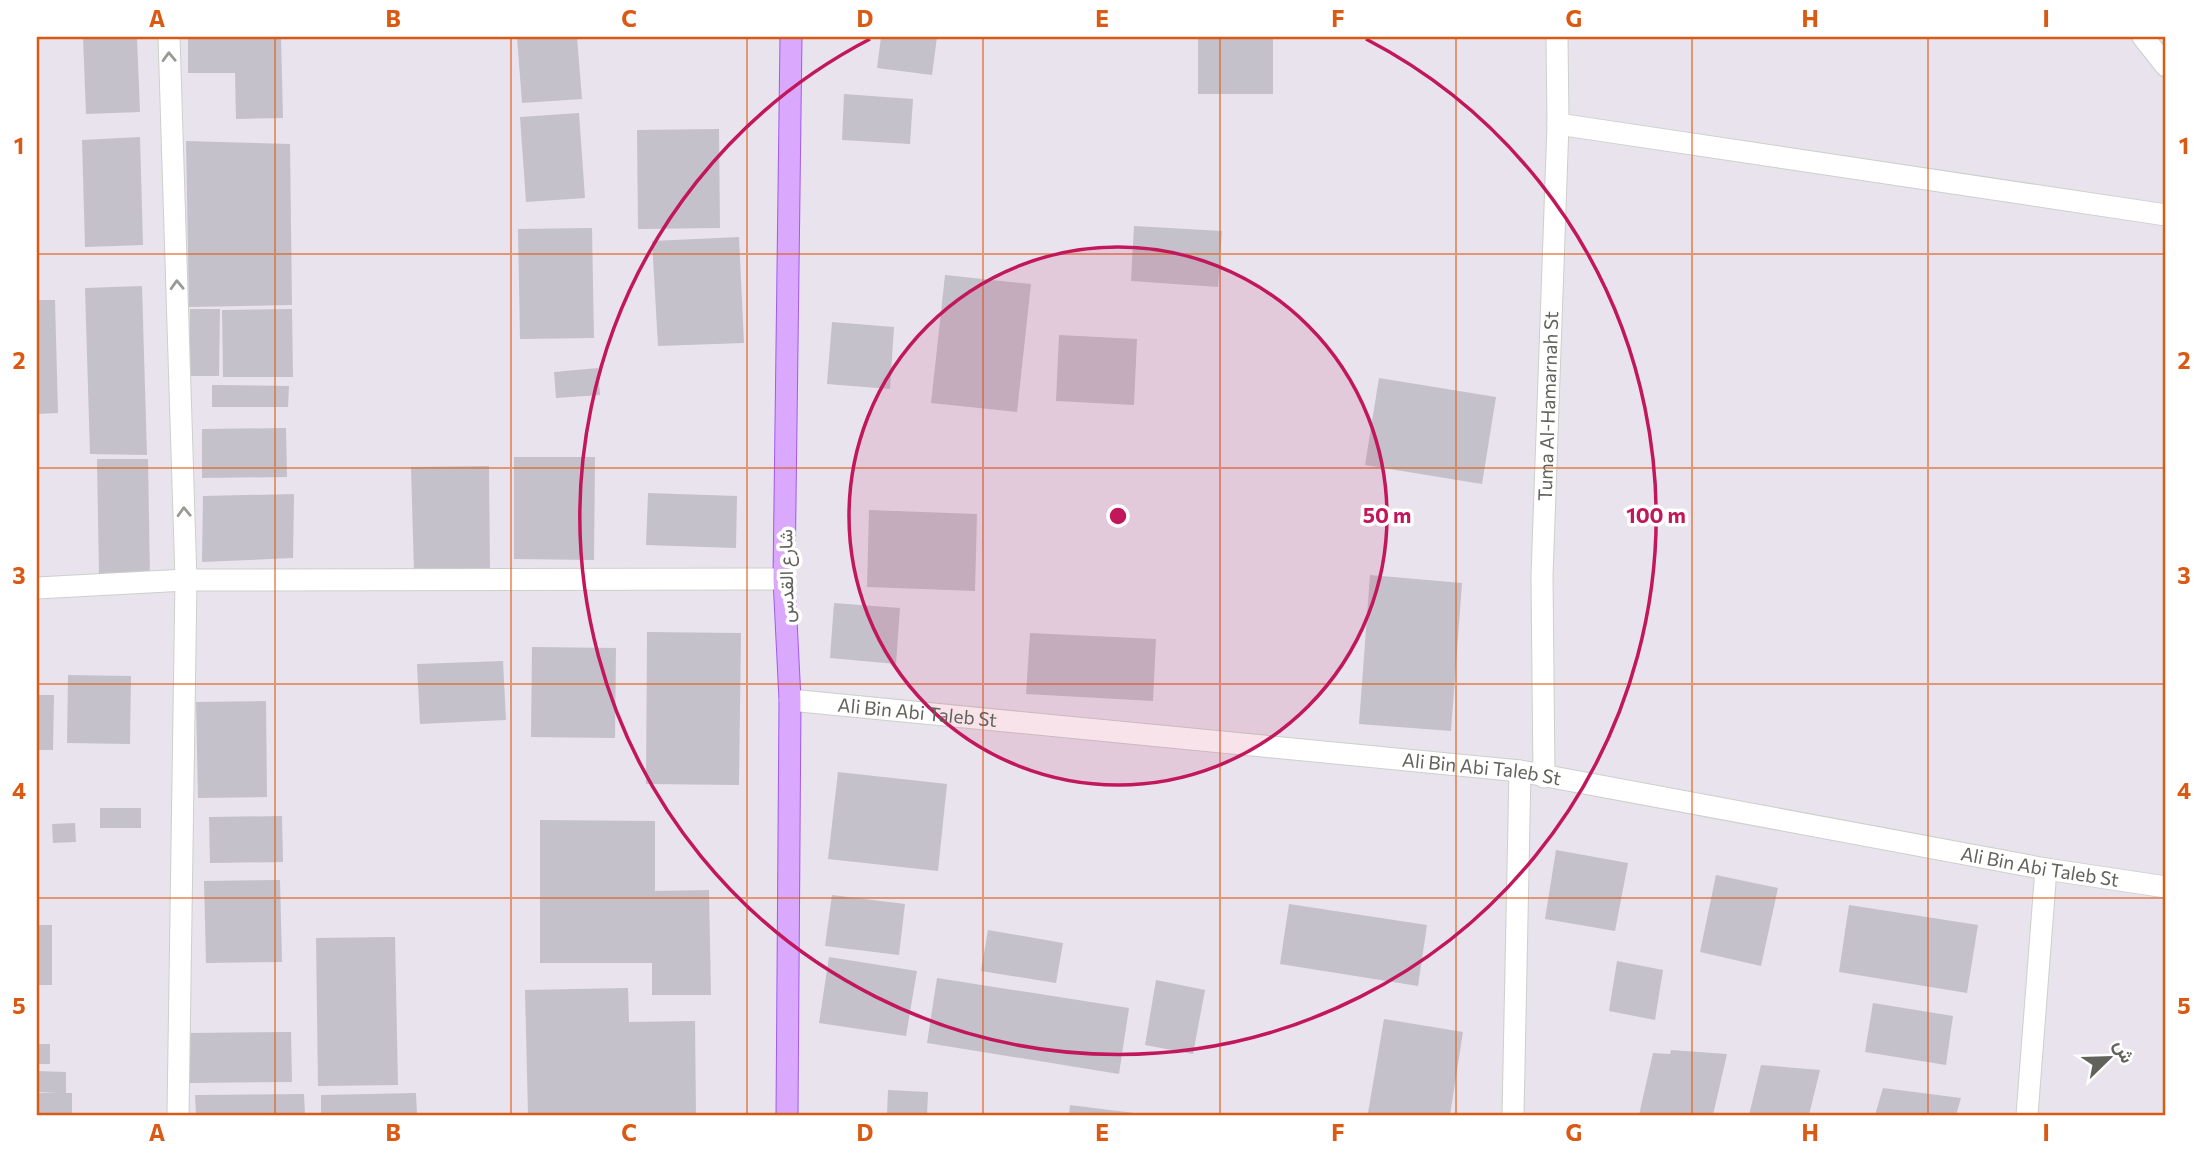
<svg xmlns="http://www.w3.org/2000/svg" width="2203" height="1152" font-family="Commissioner,Vazirmatn,sans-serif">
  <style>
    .building { fill: #c5c1cb }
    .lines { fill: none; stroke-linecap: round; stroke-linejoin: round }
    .street-casing { stroke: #cdd0c9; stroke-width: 23 }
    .primary-casing { stroke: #a15aef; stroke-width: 23 }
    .street { stroke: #fff; stroke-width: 21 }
    .primary { stroke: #daa8fd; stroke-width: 21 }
    .oneway { stroke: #989a94 }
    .grid { fill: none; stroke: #da5a14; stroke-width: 2; stroke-opacity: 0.55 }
    .ring { fill: none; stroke: #c2185b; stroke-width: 3.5 }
    .labels { text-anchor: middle; stroke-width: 7; stroke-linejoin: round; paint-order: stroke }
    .street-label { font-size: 19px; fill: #61635b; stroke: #fff }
    .centre { fill: #c2185b; stroke: #fff; stroke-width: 3.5 }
    .ring-label { font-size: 21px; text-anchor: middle; font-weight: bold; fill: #c2185b; stroke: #fff; stroke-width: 7; stroke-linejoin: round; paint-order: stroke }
    .neatline { fill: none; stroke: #da5a14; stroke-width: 2.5 }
    .grid-label { font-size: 23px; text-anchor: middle; font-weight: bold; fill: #da5a14 }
  </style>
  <rect width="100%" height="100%" fill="#e8e3ed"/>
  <g class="building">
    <polygon points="83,37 137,37 140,112 86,114"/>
    <polygon points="188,37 281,37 283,118 236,119 235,73 188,73"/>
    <polygon points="517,37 577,37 582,99 522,103"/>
    <polygon points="881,37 937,37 932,75 877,68"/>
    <rect x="1198" y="37" width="75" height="57"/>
    <polygon points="844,94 913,99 910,144 842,140"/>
    <polygon points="579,113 585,198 526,202 520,117"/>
    <polygon points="719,129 720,228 638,229 637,130"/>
    <polygon points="140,137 143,245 85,247 82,140"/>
    <polygon points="186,141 290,144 292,305 189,307"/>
    <polygon points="1134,226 1222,231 1218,287 1131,281"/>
    <polygon points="592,228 594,338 520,339 518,229"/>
    <polygon points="739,237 744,343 658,346 652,241"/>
    <polygon points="945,275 1031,284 1017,412 931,403"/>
    <polygon points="142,286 147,455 90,454 85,288"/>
    <polygon points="37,300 55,300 58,413 37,414"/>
    <polygon points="190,309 220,309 219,376 189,376"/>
    <polygon points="292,309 293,377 223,377 222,310"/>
    <polygon points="832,322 894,327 890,389 827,384"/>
    <polygon points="1059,335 1137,339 1134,405 1056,401"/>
    <polygon points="598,368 600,395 556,398 554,372"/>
    <polygon points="1379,378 1496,397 1482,484 1365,465"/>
    <polygon points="212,385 289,386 288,407 212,407"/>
    <polygon points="286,428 287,477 202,478 202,429"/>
    <polygon points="514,457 595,457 594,560 514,559"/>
    <polygon points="97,459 148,459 150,576 99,577"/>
    <polygon points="489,466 490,571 414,572 411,467"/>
    <polygon points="648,493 737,496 736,548 646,545"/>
    <polygon points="294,494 293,558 202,562 203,496"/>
    <polygon points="869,510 977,514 975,591 867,587"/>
    <polygon points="1370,575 1462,583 1451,731 1359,724"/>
    <polygon points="834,603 900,608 896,664 830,658"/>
    <polygon points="647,632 741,633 739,785 646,784"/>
    <polygon points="1030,633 1156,639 1153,701 1026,694"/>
    <polygon points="532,647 616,648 615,738 531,737"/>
    <polygon points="503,661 506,720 420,724 417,664"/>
    <polygon points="68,675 131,676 130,744 67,743"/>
    <polygon points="37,695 54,695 53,750 37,750"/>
    <polygon points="266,701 267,797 198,798 196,702"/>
    <polygon points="838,772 947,784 938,871 828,859"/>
    <rect x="100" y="808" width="41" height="20"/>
    <polygon points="282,816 283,862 210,863 209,817"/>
    <polygon points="540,820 655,821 655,891 709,890 711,995 652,995 652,963 540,963"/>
    <polygon points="75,823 76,842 53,843 52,824"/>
    <polygon points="1556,850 1628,863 1615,931 1545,919"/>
    <polygon points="1716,875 1778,888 1761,966 1700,952"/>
    <polygon points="280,880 282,962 206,963 204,881"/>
    <polygon points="832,895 905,904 899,955 825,946"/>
    <polygon points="1289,904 1427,925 1418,986 1280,964"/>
    <polygon points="1849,905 1978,925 1967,993 1839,972"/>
    <rect x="37" y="925" width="15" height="60"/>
    <polygon points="988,930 1063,943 1056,983 981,971"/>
    <polygon points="395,937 398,1085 318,1086 316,938"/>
    <polygon points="829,957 917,971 906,1036 819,1023"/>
    <polygon points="1617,961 1663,970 1655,1020 1609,1011"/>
    <polygon points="937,978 1129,1008 1119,1074 927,1043"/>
    <polygon points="1156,980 1205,990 1193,1054 1145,1045"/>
    <polygon points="628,988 629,1022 695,1021 696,1115 528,1115 525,990"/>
    <polygon points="1873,1003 1953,1016 1946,1065 1865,1052"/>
    <polygon points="1384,1019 1463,1032 1450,1115 1368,1113"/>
    <polygon points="291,1032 292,1082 190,1083 190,1033"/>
    <rect x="37" y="1044" width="13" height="20"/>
    <polygon points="1671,1050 1727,1054 1713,1115 1639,1115 1653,1053 1670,1054"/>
    <polygon points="1761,1065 1820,1070 1809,1115 1749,1115"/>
    <polygon points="37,1071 66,1072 66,1093 72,1093 72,1115 37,1115 37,1093 58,1092 37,1092"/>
    <polygon points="1883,1088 1961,1098 1956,1115 1875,1115"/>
    <polygon points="888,1090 928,1092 927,1115 887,1115"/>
    <polygon points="416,1093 417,1115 321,1115 321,1095"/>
    <polygon points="304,1094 305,1115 196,1115 195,1095"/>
    <polygon points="1070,1105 1142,1114 1142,1115 1069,1115"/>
  </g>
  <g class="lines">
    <g class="street-casing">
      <g id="street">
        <polyline points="169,37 186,580 178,1115"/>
        <polyline points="2143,37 2166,66"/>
        <polyline points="1558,124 2166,215"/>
        <polyline points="37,588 186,580 784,579"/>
        <path id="s1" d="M790 700 1520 771 2046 869 2166 887"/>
        <path id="s2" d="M1544 777 1542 576 1558 124 1557 37"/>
        <polyline points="1513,1115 1520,771"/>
        <polyline points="2027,1115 2046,869"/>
      </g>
    </g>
    <g class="primary-casing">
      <polyline id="primary" points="787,1115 790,700 784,579 791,37"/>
    </g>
    <use href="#street" class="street"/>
    <use href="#primary" class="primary"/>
  </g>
  <defs><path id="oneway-chevron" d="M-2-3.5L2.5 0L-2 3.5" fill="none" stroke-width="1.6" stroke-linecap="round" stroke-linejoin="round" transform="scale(1.75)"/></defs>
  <g class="oneway">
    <use href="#oneway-chevron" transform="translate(169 57) rotate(-92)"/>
    <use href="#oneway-chevron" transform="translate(177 285) rotate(-92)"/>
    <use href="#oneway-chevron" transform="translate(184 512) rotate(-92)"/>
  </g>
  <path class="grid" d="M275 37V1115M511 37V1115M747 37V1115M983 37V1115M1220 37V1115M1456 37V1115M1692 37V1115M1928 37V1115M37 254H2166M37 468H2166M37 684H2166M37 898H2166"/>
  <circle cx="1118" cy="516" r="269" fill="#c2185b" fill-opacity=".12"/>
  <g class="ring">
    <circle cx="1118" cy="516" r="269"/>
    <path d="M1366 39A538 538 0 1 1 870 39"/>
  </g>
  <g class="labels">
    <g class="street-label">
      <text dy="7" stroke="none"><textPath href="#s2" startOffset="371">Tuma Al-Hamarnah St</textPath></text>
      <text transform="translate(786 576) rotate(-91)" y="7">شارع القدس</text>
      <text dy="7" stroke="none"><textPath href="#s1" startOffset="128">Ali Bin Abi Taleb St</textPath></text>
      <text dy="7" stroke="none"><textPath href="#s1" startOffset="695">Ali Bin Abi Taleb St</textPath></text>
      <text dy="7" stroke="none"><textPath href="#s1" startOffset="1262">Ali Bin Abi Taleb St</textPath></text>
    </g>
  </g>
  <circle cx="1118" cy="516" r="10" class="centre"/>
  <g class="ring-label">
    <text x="1387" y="523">50 m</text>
    <text x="1656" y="523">100 m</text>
  </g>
  <rect width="2203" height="1152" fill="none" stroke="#ffffff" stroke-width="77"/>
  <g transform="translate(2109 1058) rotate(67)" stroke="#ffffff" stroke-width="5" paint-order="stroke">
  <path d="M0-5L12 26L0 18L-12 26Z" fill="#61635b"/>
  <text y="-10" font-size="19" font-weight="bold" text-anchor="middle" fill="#61635b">ش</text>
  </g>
  <rect x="38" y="38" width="2126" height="1076" class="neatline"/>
  <g class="grid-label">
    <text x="157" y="27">A</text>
    <text x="393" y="27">B</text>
    <text x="629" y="27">C</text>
    <text x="865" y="27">D</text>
    <text x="1102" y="27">E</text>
    <text x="1338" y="27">F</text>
    <text x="1574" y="27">G</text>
    <text x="1810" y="27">H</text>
    <text x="2046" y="27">I</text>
    <text x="19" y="154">1</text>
    <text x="2184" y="154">1</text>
    <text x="19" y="369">2</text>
    <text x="2184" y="369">2</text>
    <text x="19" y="584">3</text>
    <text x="2184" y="584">3</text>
    <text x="19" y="799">4</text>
    <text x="2184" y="799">4</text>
    <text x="19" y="1014">5</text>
    <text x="2184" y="1014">5</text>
    <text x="157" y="1141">A</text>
    <text x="393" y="1141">B</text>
    <text x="629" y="1141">C</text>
    <text x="865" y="1141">D</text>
    <text x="1102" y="1141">E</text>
    <text x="1338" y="1141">F</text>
    <text x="1574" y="1141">G</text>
    <text x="1810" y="1141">H</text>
    <text x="2046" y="1141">I</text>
  </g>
</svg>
